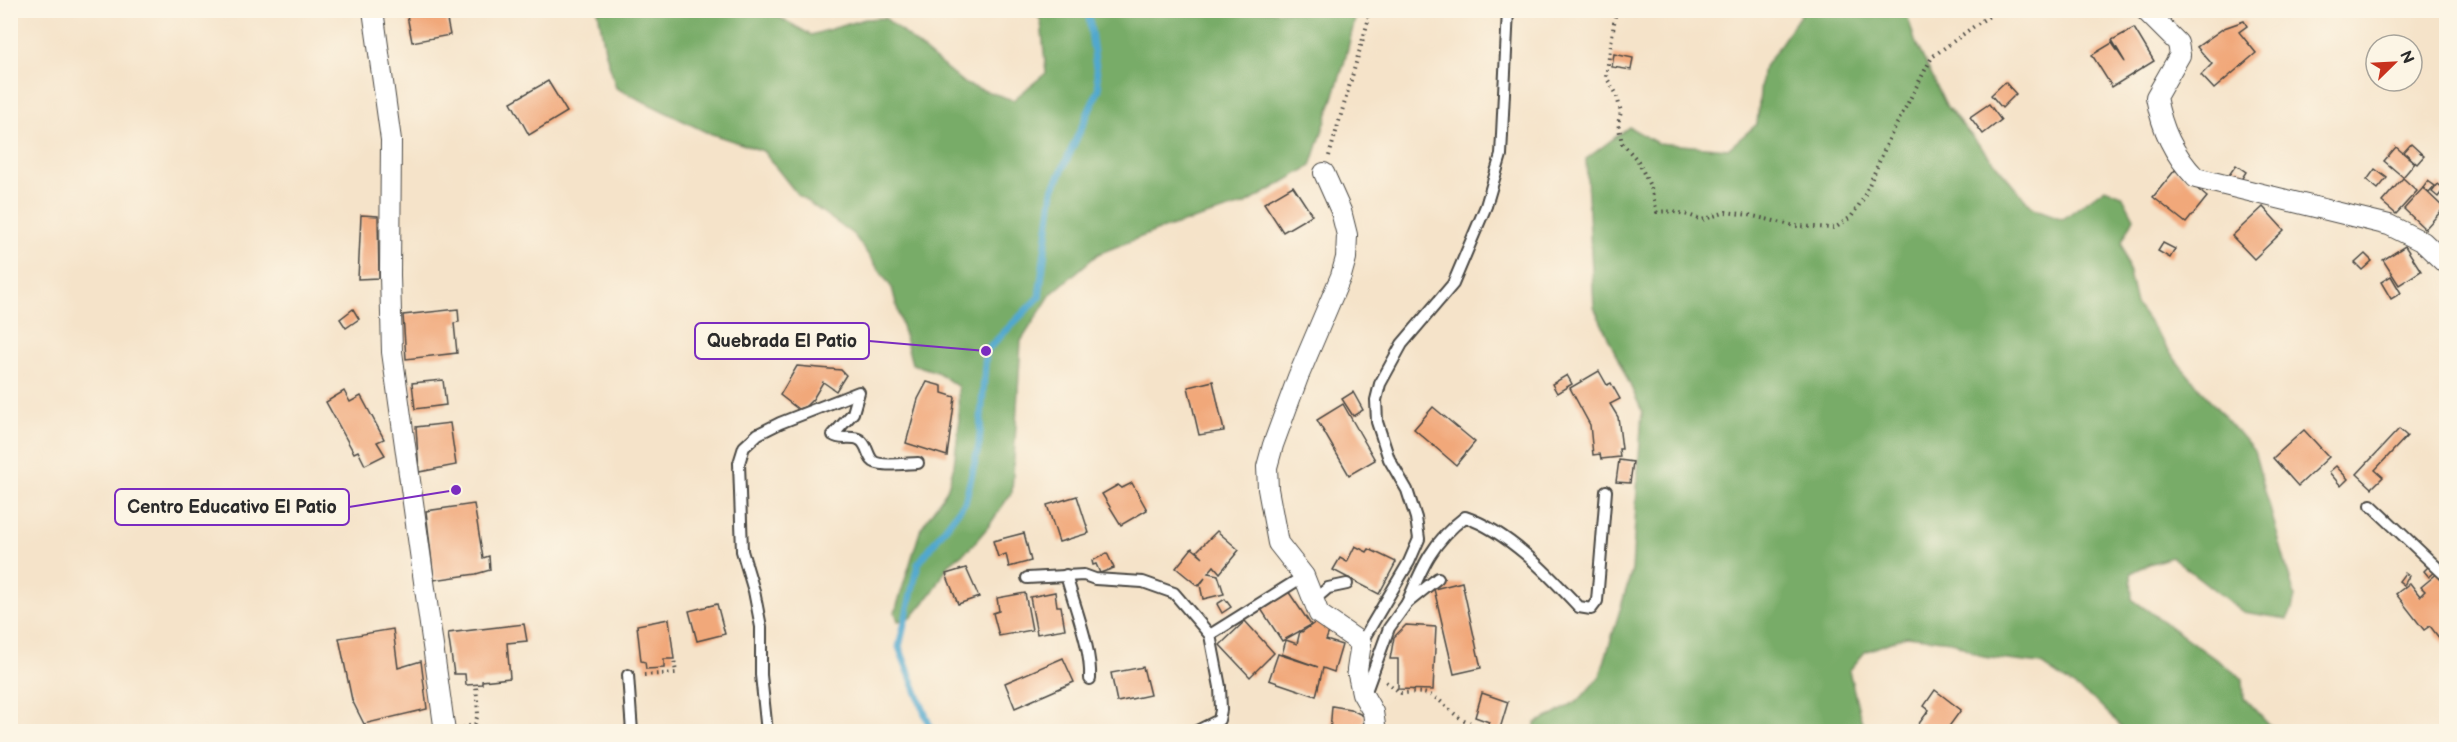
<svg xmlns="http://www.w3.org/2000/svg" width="2457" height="742" font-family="'Balsamiq Sans',sans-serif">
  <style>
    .forest { fill: #78ac67; stroke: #526c49; stroke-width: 1.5 }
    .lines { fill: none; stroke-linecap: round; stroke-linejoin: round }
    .stream { stroke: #51a8ce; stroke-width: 7 }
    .building { fill: #f1a87a }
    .lane-casing { stroke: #494743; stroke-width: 14 }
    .street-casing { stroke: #494743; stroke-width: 22 }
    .path { stroke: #494743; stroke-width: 4; stroke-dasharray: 1.5 4.5; stroke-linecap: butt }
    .lane { stroke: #fff; stroke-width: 10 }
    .street { stroke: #fff; stroke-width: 20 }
    .leader { fill: none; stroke: #7b2cbf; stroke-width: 2 }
    .callout-dot { fill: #7b2cbf; stroke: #fcf5e5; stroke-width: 2 }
    .callout { fill: #fcf5e5; stroke: #7b2cbf; stroke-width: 2 }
    .callout-label { font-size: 18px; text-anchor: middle; font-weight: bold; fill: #2b2b2b }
  </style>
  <rect width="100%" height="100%" fill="#fcf5e5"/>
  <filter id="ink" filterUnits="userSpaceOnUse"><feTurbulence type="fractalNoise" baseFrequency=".0167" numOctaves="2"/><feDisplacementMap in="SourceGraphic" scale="12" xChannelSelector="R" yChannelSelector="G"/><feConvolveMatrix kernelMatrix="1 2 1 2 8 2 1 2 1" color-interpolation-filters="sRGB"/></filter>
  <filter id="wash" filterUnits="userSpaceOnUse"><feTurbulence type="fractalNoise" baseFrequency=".008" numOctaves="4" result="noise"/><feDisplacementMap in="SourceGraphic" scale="24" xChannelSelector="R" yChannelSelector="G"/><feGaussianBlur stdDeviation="1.35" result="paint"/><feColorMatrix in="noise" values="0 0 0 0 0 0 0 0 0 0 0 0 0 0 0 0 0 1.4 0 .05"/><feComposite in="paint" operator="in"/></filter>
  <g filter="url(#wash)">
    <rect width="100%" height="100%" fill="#f5e3c9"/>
    <g class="forest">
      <polygon points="1351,11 1355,19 1344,64 1311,166 1246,204 1156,231 1098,254 1051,294 1021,341 1012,492 988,527 970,548 948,565 935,589 911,618 898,621 895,612 921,528 947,490 954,465 959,424 958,387 937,372 912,364 892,288 854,235 797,194 763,151 706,132 616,88 605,50 598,11 768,11 811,35 865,19 885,18 965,84 1013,100 1046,73 1041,21 1035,11"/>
      <polygon points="1801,11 1906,11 1915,41 1947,107 2033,208 2063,219 2105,188 2122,195 2134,218 2122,242 2136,304 2178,363 2254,451 2295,597 2292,610 2287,619 2243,612 2172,557 2149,564 2131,573 2132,599 2243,679 2244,698 2269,725 2284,731 2126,731 2097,702 2041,664 1983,657 1951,641 1906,636 1865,652 1849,671 1864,731 1535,731 1535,723 1554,715 1580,699 1600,676 1632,570 1642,411 1594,307 1586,159 1629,127 1657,143 1728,149 1757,124 1762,71 1801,14"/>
    </g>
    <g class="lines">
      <polyline class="stream" points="932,732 899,647 918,564 965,502 979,445 986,351 1039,297 1053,190 1099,89 1088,10"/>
    </g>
    <g id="blocks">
      <g class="building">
        <polygon points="406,10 445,10 450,35 412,42"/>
        <polygon points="2244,21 2247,26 2239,32 2256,53 2214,89 2201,75 2212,64 2197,47 2224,28"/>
        <polygon points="2134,28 2154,61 2112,87 2092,55 2112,43 2125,62 2112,40"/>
        <polygon points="1614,54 1633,58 1631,70 1612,67"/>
        <polygon points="548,81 567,112 529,135 511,102"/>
        <polygon points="2005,82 2016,94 2002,108 1991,95"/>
        <polygon points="1989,104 2001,120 1983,134 1970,117"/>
        <polygon points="2411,144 2424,156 2417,164 2404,152"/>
        <polygon points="2396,147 2415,163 2403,177 2384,161"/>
        <polygon points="2236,165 2246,172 2239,183 2229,175"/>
        <polygon points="2375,169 2387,178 2378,189 2367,180"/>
        <polygon points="2175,170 2207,197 2186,223 2153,197"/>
        <polygon points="2403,178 2417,191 2396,214 2382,202"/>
        <polygon points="2428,181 2435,186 2429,193 2423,188"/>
        <polygon points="2438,184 2444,189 2438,197 2432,192"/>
        <polygon points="1293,186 1312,215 1283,232 1264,203"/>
        <polygon points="2423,188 2444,208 2425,229 2404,209"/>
        <polygon points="2263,207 2284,230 2254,259 2232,236"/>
        <polygon points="361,215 378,216 379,278 358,279"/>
        <polygon points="2163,243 2175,249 2170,258 2158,251"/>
        <polygon points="2405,246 2421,271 2399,285 2383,260"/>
        <polygon points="2365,254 2372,261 2362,270 2355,263"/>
        <polygon points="2391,276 2401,293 2391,299 2381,282"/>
        <polygon points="353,309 359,319 346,328 340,319"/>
        <polygon points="458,309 459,322 454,323 457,353 406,359 403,315"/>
        <polygon points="797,366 841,370 846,375 836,391 823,382 813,399 805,407 798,409 780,395"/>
        <polygon points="1599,371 1607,385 1611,383 1620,399 1610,404 1618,417 1622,449 1619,449 1620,457 1601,459 1600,454 1593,455 1590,425 1570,388"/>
        <polygon points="1567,375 1572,384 1557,393 1552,384"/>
        <polygon points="443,380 446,405 415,409 412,383"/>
        <polygon points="1213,381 1224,431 1199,435 1188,387"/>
        <polygon points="927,382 942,386 942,393 955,397 947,456 906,443 918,399"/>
        <polygon points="344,391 350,402 361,396 384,439 377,442 385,455 365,465 358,451 354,453 326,402"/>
        <polygon points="1353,392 1363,410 1353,416 1342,399"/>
        <polygon points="1343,404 1375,460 1349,475 1317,420"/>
        <polygon points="1433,407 1475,442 1456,465 1414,429"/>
        <polygon points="450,423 456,465 419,472 416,427"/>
        <polygon points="2399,429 2407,436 2375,470 2383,477 2372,488 2357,474"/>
        <polygon points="2304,430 2329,457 2298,486 2273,458"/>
        <polygon points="1619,460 1633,462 1630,483 1616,482"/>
        <polygon points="2336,466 2348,479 2341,486 2329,472"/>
        <polygon points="1132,483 1147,510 1121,525 1102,494 1118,485 1122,488"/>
        <polygon points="1077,496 1089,533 1059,542 1047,505"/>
        <polygon points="474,504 483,558 489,556 490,570 476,574 434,580 426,511"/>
        <polygon points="1217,531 1239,550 1220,573 1214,566 1208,573 1218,575 1224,594 1203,599 1200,585 1205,578 1198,586 1176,568 1192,548 1203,557 1197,551"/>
        <polygon points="1024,533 1031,561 1009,567 1006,554 998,557 993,541"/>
        <polygon points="1355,546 1367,552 1369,549 1396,562 1379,594 1333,570 1340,558 1347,562"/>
        <polygon points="1107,553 1114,568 1100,573 1096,564 1093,565 1092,561"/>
        <polygon points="2429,566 2435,572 2429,577 2424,571"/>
        <polygon points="966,568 979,597 958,604 946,574"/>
        <polygon points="2439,572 2446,582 2446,647 2430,626 2424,630 2396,594 2410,583 2420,596 2425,591 2421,587"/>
        <polygon points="2405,573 2409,576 2404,585 2399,581"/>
        <polygon points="1462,582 1481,668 1454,674 1434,589"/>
        <polygon points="1288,591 1311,625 1282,641 1261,609"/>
        <polygon points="1055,592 1057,606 1061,606 1065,629 1037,634 1030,597"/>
        <polygon points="1025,593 1032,630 999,636 993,613 999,611 997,598"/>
        <polygon points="1225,599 1231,607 1222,613 1217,604"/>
        <polygon points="717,604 725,634 697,641 689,611"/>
        <polygon points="669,619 674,659 664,659 664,668 646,669 645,662 641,661 637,625"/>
        <polygon points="1245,621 1274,653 1250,677 1220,645"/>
        <polygon points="1316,622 1330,629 1326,640 1342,645 1334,672 1323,668 1316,696 1269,680 1278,654 1318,667 1282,654 1286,640 1297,644 1300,631 1302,632"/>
        <polygon points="524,624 527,641 507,643 510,678 482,681 482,684 466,685 465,674 454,674 448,633"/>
        <polygon points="1406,625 1436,627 1433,690 1398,689 1398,659 1390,659 1394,637"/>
        <polygon points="393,629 398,668 421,661 427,709 364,724 352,700 339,638"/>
        <polygon points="1063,658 1074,682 1015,708 1005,683"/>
        <polygon points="1143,667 1150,695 1117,702 1111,673"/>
        <polygon points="1935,690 1961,710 1945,732 1926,732 1918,725 1929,710 1924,706"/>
        <polygon points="1482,693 1508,702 1499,732 1486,729 1489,722 1475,717"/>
        <polygon points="1332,706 1350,709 1364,716 1362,732 1330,732"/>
      </g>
    </g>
  </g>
  <g filter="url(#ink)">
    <use href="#blocks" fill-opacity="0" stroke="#494743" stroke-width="1.5"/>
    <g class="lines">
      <g class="lane-casing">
        <g id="lane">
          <polyline points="2371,505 2446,576"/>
          <path d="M1066 575C1074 605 1092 649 1090 679"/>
          <polyline points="1027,578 1084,575 1095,579 1143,582 1174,593 1210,635 1220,687 1221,710 1219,720 1195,732"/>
          <polyline points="1314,600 1328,588 1347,584"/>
          <path d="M1407 603C1422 567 1433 541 1465 517 1509 532 1548 574 1579 607L1591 609 1597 601 1606 491"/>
          <polyline points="1210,635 1304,576"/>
          <polyline points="1361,643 1409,562 1419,539 1416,518 1407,490 1389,459 1377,422 1376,400 1380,384 1402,344 1453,284 1486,206 1501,155 1508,10"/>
          <polyline points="628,675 632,732"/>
          <polyline points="1365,694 1389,628 1407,603 1438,578"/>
          <path d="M767 732 761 675V627L754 591 742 551 739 463 744 447 758 434 780 423 859 392 853 413 833 435C841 441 852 435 860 440 867 444 867 454 872 460 878 468 908 463 918 463"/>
        </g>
      </g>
      <g class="street-casing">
        <g id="street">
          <polyline points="373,10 391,140 390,275 392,352 445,732"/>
          <path d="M2145 10 2178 43 2180 55 2156 97C2162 129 2173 154 2196 178L2389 225 2423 242 2446 264"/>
          <polyline points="1324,173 1341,211 1347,235 1346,258 1341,276 1298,377 1273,445 1267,467 1268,489 1278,543 1304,576 1319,614 1361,643 1357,670 1362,693 1373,712 1376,732"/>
        </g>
      </g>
      <g class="path">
        <path d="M1616 10 1606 77 1616 93 1621 112 1618 123 1622 143 1638 161 1651 188 1657 212C1674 210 1687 214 1702 220L1726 212 1749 215 1795 226 1835 228 1851 217 1863 199 1890 137 1932 57 1980 22 1999 10"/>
        <polyline points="1329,156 1369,18 1365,10"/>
        <polyline points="644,675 676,673 674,659"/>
        <path d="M1386 682 1401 693C1410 693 1421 691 1430 695 1445 701 1453 718 1470 722"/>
        <polyline points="463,728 475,724 478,714 476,685"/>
      </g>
      <use href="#lane" class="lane"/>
      <use href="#street" class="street"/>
    </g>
  </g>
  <path class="leader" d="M986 351L869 341M456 490L349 507"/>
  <g class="callout-dot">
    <circle cx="986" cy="351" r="6"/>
    <circle cx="456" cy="490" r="6"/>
  </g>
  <g class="callout">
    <rect x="695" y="323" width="174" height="36" rx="6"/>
    <rect x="115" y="489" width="234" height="36" rx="6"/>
  </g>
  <g class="callout-label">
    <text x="782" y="347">Quebrada El Patio</text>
    <text x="232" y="513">Centro Educativo El Patio</text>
  </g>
  <rect width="2457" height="742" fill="none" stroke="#fcf5e5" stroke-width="36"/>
  <g transform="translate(2394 63) rotate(66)"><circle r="28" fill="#fcf5e5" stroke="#a8a49b" stroke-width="1.5"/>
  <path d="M0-4.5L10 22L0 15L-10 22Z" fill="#c8321e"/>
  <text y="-9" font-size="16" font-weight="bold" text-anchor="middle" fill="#2b2b2b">N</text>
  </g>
</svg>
